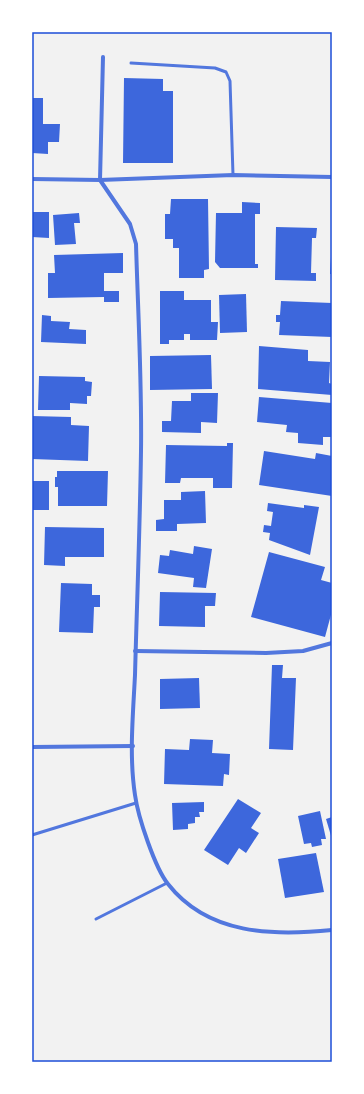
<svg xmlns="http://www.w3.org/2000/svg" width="364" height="1094" font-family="'Open Sans',sans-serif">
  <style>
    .building { fill: #3d67dc }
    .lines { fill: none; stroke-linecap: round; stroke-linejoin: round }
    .service { stroke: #5277de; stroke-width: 3 }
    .minor { stroke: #5277de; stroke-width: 4 }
    .neatline { fill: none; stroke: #1d4ed8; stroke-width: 1.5 }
  </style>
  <rect width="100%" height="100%" fill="#f2f2f2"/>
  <g class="building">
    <polygon points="124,78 163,79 163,91 173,91 173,163 123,163"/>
    <polygon points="32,98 43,98 43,124 60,124 59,142 48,142 48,154 32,153"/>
    <polygon points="171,199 208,199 209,269 204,270 204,278 179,278 179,248 173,248 173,239 165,239 165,214 170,214"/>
    <polygon points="242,202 260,203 260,214 255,214 255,264 258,264 258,268 220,268 215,262 216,213 242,213"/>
    <polygon points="32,212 49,212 49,238 32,237"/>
    <polygon points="79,213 80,223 74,223 76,244 55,245 53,215"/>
    <polygon points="276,227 317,228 316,238 312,238 311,273 316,273 316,281 275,280"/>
    <polygon points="123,253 123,273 104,273 104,291 119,291 119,302 104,302 104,297 48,298 48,273 55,273 54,255"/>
    <polygon points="331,257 332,257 332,274 330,274"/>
    <polygon points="160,291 184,291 184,300 211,300 211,322 218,322 217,340 190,340 190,334 184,334 184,340 169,340 169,344 160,344"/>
    <polygon points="246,294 247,332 220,333 219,295"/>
    <polygon points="281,301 332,303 332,337 279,335 280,322 276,322 276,315 280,315"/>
    <polygon points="42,315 51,316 51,321 70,322 69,329 86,330 86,344 41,342"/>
    <polygon points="259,346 308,350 308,361 330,362 329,383 332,384 332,395 258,389"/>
    <polygon points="211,355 212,389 150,390 150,356"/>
    <polygon points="39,376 85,377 85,381 92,382 91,396 87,396 87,404 70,403 70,410 38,410"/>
    <polygon points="191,393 218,393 217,423 201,422 201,433 162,432 162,421 171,421 172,401 191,401"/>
    <polygon points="259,397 332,403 332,437 323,437 323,445 298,443 298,433 286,432 287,425 257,422"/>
    <polygon points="32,416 71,417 71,425 89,426 88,461 32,459"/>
    <polygon points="227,443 233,443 232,488 213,488 213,478 181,478 180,483 165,483 166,445 227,446"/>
    <polygon points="264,451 315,459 316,453 332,456 332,496 259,485"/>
    <polygon points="57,471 108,471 107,506 58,506 58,487 55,487 55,477 57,477"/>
    <rect x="32" y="481" width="17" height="29"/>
    <polygon points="205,491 206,523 177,524 177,531 156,531 156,520 164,519 164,500 181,500 181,492"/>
    <polygon points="268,503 304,508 304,505 319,507 310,555 269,540 270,533 263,532 264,525 271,526 273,512 267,511"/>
    <polygon points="45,527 104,528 104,557 65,557 65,566 44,565"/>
    <polygon points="194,546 212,549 206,588 193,587 194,578 158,573 160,555 169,556 170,550 193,554"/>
    <polygon points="269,552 325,567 321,580 332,583 332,611 325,637 251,617"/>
    <polygon points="61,583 92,584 92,595 100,595 100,607 94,607 93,633 59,632"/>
    <polygon points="160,592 216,593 215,606 205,606 205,627 159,626"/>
    <polygon points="272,665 283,665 282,678 296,678 293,750 269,749"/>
    <polygon points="199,678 200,708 160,709 160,679"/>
    <polygon points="190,739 213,740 212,753 230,754 229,775 224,774 223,786 164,784 165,749 189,750"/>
    <polygon points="238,799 261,813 251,828 259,833 246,853 239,848 228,865 204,850"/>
    <polygon points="204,802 204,812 199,812 200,817 195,817 195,823 188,824 188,829 173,830 172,803"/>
    <polygon points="320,811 326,839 321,839 322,845 312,847 311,843 304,844 298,816"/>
    <polygon points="332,817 332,839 326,819"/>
    <polygon points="316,853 324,892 285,898 278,859"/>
  </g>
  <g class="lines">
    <g class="service">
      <polyline points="131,63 215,68 226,72 230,81 233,175"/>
      <polyline points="32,835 136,803"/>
      <polyline points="96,919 167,883"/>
    </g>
    <g class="minor">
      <path d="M103 57 100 180 130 224 136 244C138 313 142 382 141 451 140 526 137 600 135 675 133 715 129 756 135 795 138 817 155 868 168 884 208 935 273 936 332 930"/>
      <polyline points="32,179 100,180 233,175 332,177"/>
      <polyline points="135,651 266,653 303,651 332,643"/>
      <polyline points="32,747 133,746"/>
    </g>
  </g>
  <rect width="364" height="1094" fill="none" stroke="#ffffff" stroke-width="66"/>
  <rect x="33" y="33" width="298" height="1028" class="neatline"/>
</svg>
